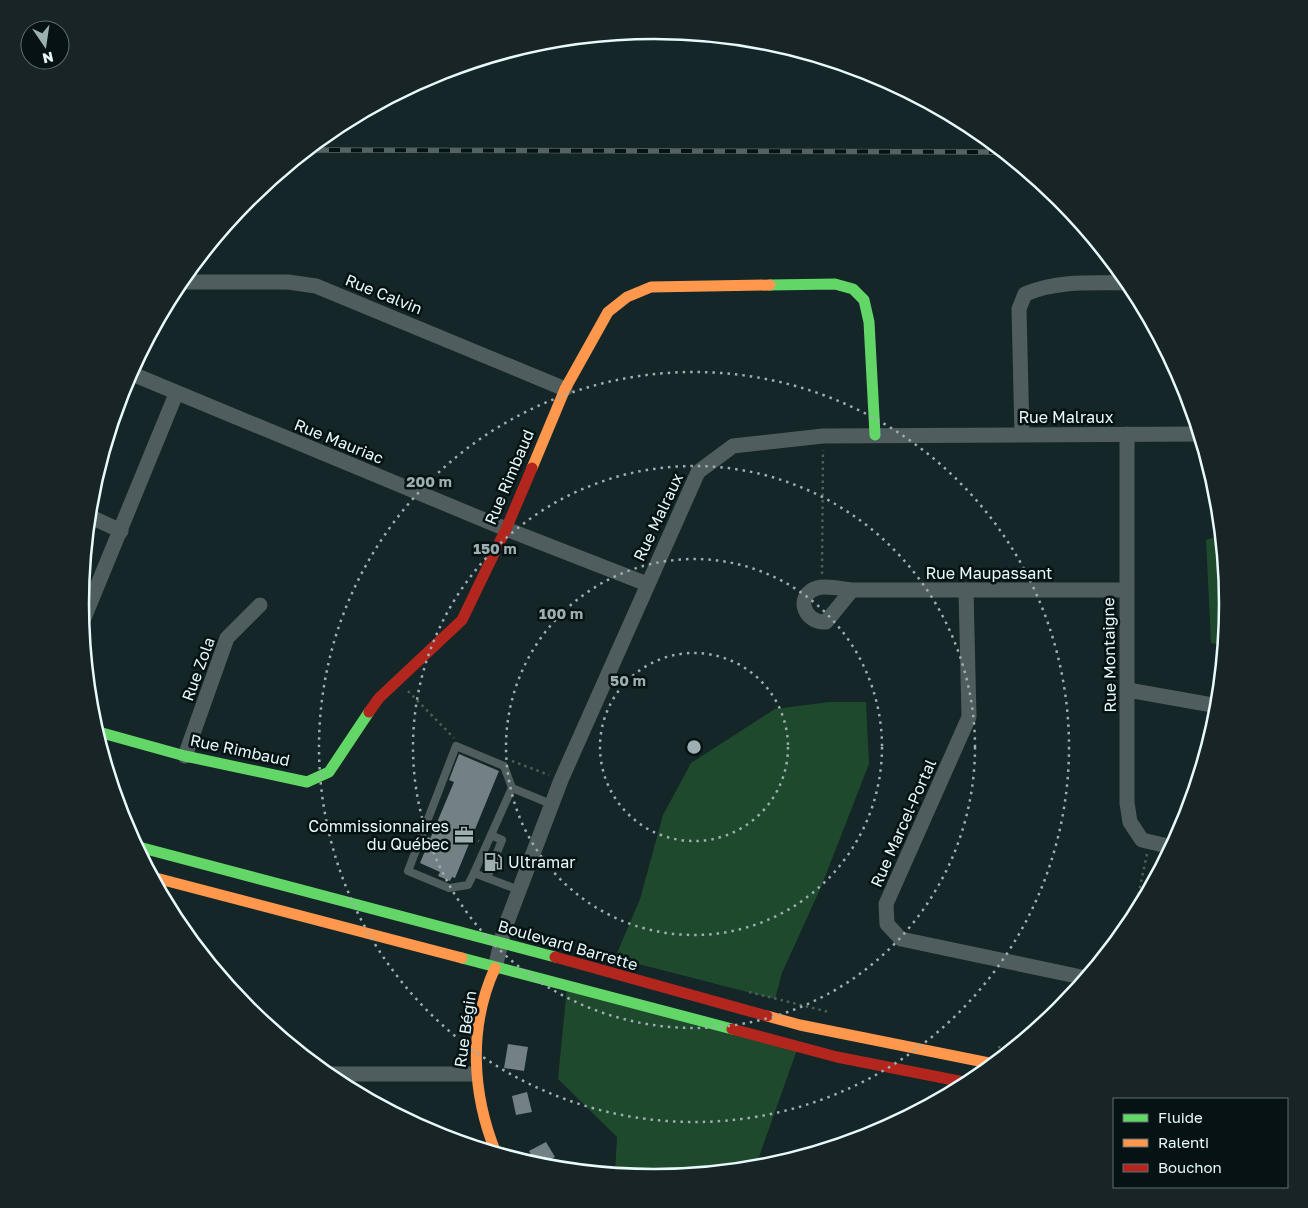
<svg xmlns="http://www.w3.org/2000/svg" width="1308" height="1208" font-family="'Golos Text',sans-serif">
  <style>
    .green { fill: #1e492c }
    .building { fill: #738084 }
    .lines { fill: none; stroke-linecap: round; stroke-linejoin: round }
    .path { stroke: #505c5d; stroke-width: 2.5; stroke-dasharray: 2.5 4; stroke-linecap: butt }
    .lane { stroke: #505d5e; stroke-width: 8 }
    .street { stroke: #505d5e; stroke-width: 15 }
    .fast { stroke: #63d668; stroke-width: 11 }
    .slow { stroke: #ff974d; stroke-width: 11 }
    .jam { stroke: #b3261e; stroke-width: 11 }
    .rail-casing { stroke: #556263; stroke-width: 5.5 }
    .rail { stroke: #061213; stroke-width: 4; stroke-dasharray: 11; stroke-linecap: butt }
    .ring { fill: none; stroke: #9dafb1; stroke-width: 2.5; stroke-dasharray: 2.5 5 }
    .labels { text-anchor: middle; stroke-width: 5; stroke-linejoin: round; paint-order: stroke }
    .street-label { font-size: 16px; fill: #e7f9fb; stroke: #061213 }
    .poi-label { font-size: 16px; fill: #e7f9fb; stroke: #061213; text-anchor: end }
    .rim { fill: none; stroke: #e7f9fb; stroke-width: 2.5 }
    .centre { fill: #9dafb1; stroke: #061213; stroke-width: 2.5 }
    .ring-label { font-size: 15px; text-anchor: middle; font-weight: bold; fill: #9dafb1; stroke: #061213; stroke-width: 5; stroke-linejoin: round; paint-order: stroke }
  </style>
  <rect width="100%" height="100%" fill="#142627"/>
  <g class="green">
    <polygon points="1221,535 1228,604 1224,645 1211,643 1206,540"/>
    <polygon points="829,702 866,702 869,764 821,887 782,973 775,999 615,958 640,899 663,815 691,763 775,709"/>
    <polygon points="567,987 798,1047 755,1168 654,1178 615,1174 617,1137 558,1079"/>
  </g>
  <g class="building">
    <polygon points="459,754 499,771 455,878 452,877 450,881 438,876 440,872 420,863 454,782 449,780"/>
    <polygon points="508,1044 528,1047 524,1071 504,1068"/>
    <polygon points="527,1092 532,1112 516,1115 512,1096"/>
    <polygon points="546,1142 555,1157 537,1166 529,1151"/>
  </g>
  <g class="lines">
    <g class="path">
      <polyline points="822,574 823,450"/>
      <polyline points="408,691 454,738"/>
      <polyline points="512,761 549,775"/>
      <polyline points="126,828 133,830"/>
      <polyline points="472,838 479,841"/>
      <polyline points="1133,920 1147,854"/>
      <polyline points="749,992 829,1012"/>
      <polyline points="998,1047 1012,1049"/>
    </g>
    <g class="lane">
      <polyline points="474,873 468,885 449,888 408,871 456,746 504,766 512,788"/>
      <polyline points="487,878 502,840 491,835"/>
      <polyline points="519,890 474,873 512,788 551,804"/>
    </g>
    <g class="street">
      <polyline points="179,282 288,282 316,286 565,389"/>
      <polyline points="130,373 506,529 647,584"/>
      <path d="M1022 434 1019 309 1025 294C1059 280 1093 283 1130 283"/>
      <polyline points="1127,434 1127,803 1130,822 1142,840 1172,847"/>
      <polyline points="89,516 121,531"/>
      <path d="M852 590 826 622C803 623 795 595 817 588 827 585 841 589 852 590H1125"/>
      <polyline points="966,590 969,717 886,904 887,924 901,939 1086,978"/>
      <polyline points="82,623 176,394"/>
      <polyline points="1128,690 1218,706"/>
      <polyline points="185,756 227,638 260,605"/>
      <polyline points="495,968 504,930 561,780 698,472 733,446 823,436 1199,434"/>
      <polyline points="323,1072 332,1074 474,1074"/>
    </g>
    <g class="fast">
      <polyline points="770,285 835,284 853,289 864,300 869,322 875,435"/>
      <polyline points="95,731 185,756 307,782 329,772 369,712"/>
      <polyline points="135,846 555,957"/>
      <polyline points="462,958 732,1029"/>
    </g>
    <g class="slow">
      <polyline points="532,468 565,389 608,312 627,297 651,287 770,285"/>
      <polyline points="152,877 462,958"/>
      <path d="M495 968C468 1027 472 1094 496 1153"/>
      <polyline points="767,1016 800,1025 994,1064"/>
    </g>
    <g class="jam">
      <polyline points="369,712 379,698 462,620 506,529 532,468"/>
      <polyline points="555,957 767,1016"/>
      <polyline points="732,1029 837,1057 969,1083"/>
    </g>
    <g class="rail-casing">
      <polyline id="rail" points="307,150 1003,152"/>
    </g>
    <use href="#rail" class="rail"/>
  </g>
  <g class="ring">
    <circle cx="694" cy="747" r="94"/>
    <circle cx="694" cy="747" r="188"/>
    <circle cx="694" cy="747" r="281"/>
    <circle cx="694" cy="747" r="375"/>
  </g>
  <defs>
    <g id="office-bare" transform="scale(1.5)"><path d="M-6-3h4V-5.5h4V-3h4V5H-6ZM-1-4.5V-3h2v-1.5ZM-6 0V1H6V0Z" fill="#9dafb1" stroke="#061213" stroke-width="2.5" paint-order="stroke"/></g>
    <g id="fuel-bare" transform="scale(1.5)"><path d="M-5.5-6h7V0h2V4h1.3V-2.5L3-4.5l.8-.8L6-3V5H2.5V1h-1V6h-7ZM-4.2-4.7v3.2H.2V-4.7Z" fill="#9dafb1" stroke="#061213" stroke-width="2.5" paint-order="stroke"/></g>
  </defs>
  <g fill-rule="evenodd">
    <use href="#office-bare" x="464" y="835"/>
    <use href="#fuel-bare" x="493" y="862"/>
  </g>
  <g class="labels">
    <g class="street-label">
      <text transform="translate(384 294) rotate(22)" y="6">Rue Calvin</text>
      <text x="1066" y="423">Rue Malraux</text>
      <text transform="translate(339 441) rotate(22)" y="6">Rue Mauriac</text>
      <text transform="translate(509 477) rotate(-67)" y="6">Rue Rimbaud</text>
      <text transform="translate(658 517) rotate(-65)" y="6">Rue Malraux</text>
      <text x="989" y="579">Rue Maupassant</text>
      <text transform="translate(1109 655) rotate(-91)" y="6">Rue Montaigne</text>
      <text transform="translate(198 669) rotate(-70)" y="6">Rue Zola</text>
      <text transform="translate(240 750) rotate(12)" y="6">Rue Rimbaud</text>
      <text transform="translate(903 823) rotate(-66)" y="6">Rue Marcel-Portal</text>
      <text transform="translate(568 945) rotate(16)" y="6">Boulevard Barrette</text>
      <text transform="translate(465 1029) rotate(-82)" y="6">Rue Bégin</text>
    </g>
    <g class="poi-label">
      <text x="449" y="832">Commissionnaires<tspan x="449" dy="18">du Québec</tspan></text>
      <text x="508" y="868" text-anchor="start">Ultramar</text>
    </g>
  </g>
  <path d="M0 0H1308V1208H0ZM89 604a565 565 0 1 1 1130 0a565 565 0 1 1-1130 0Z" fill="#182426" fill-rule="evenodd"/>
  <path class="rim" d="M89 604a565 565 0 1 1 1130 0a565 565 0 1 1-1130 0Z"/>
  <circle cx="694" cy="747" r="8" class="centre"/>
  <g class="ring-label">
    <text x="429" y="487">200 m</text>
    <text x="495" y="554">150 m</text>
    <text x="561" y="619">100 m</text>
    <text x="628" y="686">50 m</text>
  </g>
  <rect x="1113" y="1098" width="175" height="90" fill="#061213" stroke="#606e70"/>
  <rect x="1123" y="1114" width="25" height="8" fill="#63d668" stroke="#606e70"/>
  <text x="1158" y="1123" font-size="15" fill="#e7f9fb">Fluide</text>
  <rect x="1123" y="1139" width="25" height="8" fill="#ff974d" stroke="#606e70"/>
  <text x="1158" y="1148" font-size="15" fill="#e7f9fb">Ralenti</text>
  <rect x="1123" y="1164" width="25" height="8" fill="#b3261e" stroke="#606e70"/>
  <text x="1158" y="1173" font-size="15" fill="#e7f9fb">Bouchon</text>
  <g transform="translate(45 45) rotate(167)"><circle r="24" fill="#061213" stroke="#606e70"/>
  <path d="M0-4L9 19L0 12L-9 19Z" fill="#9dafb1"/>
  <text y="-8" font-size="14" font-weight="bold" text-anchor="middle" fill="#e7f9fb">N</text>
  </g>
</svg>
